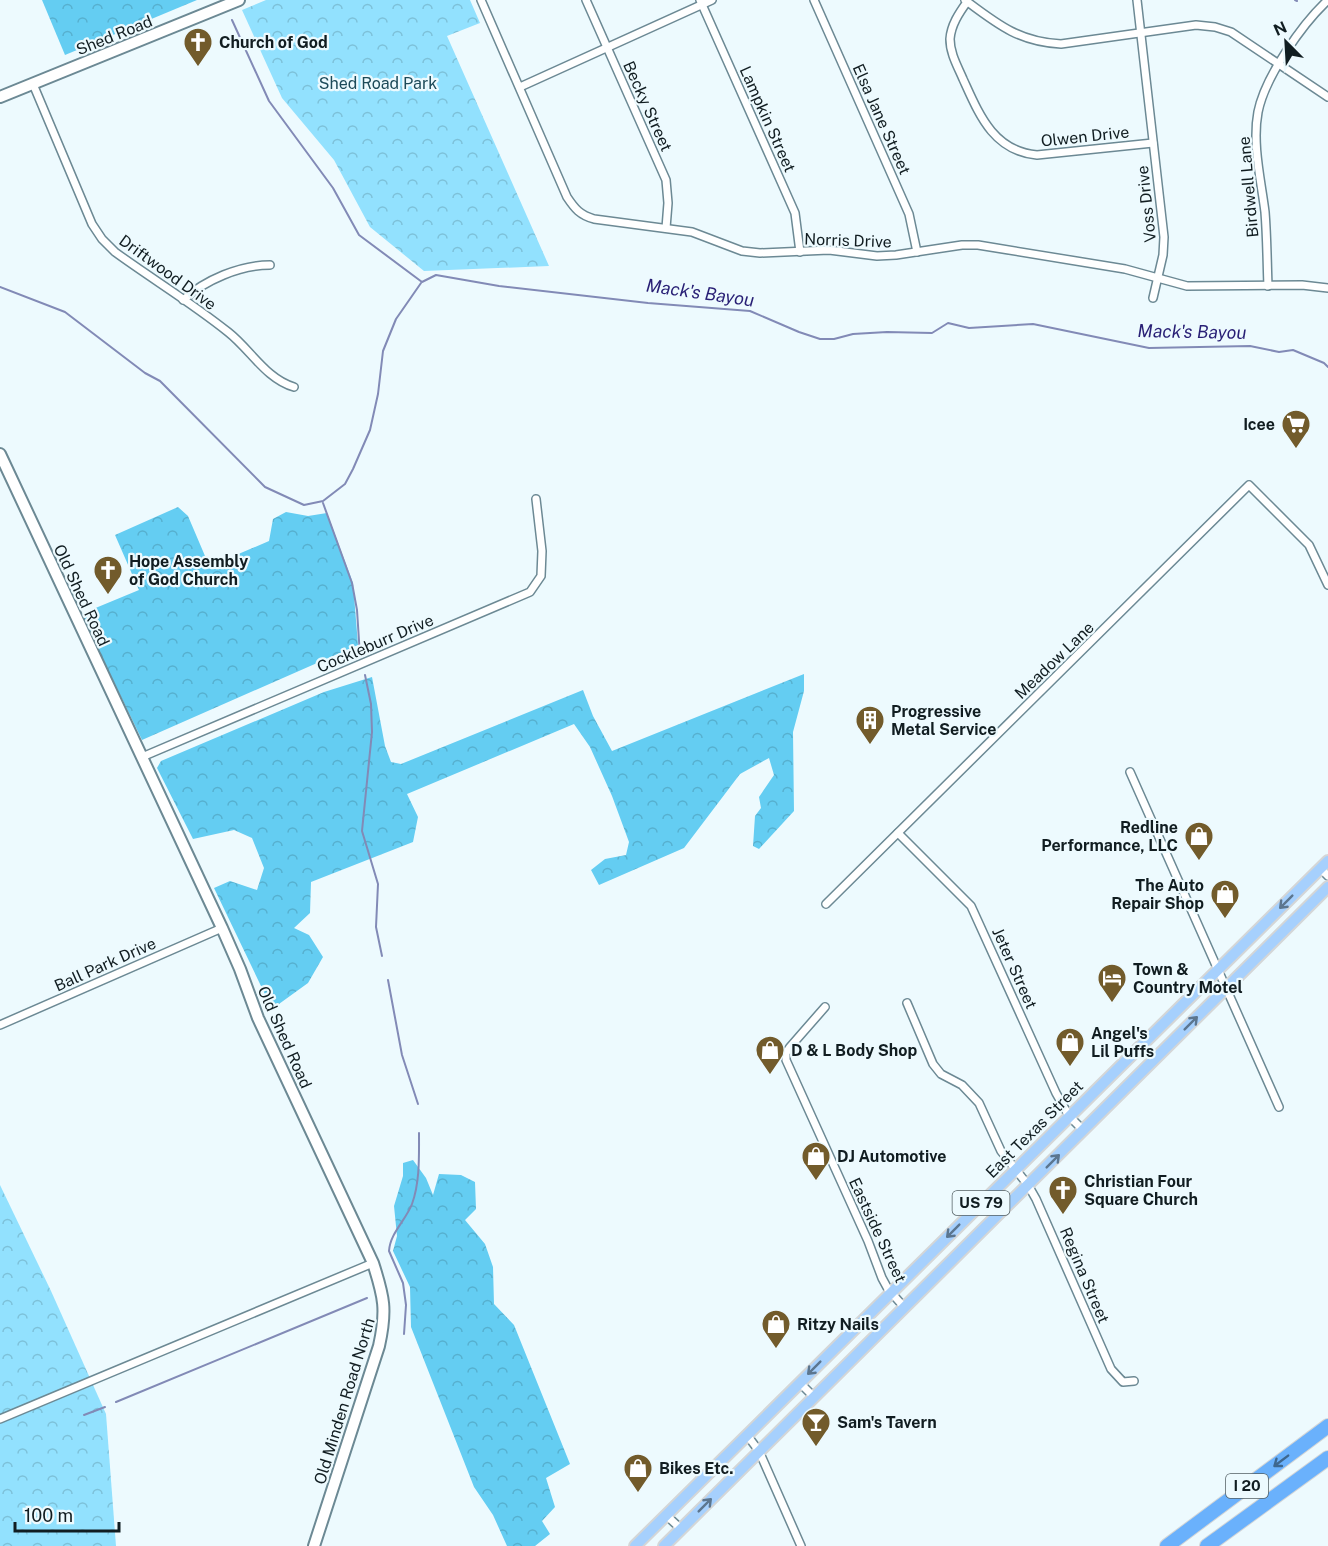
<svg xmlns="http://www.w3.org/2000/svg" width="1328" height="1546" font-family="'Public Sans',sans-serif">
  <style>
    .forest { fill: url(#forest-crowns) }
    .park { fill: url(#park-crowns) }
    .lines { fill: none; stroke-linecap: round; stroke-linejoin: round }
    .stream { stroke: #828ab6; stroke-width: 2 }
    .street-casing { stroke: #6c8994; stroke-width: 10 }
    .secondary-casing { stroke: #6c8994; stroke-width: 14 }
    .primary-casing { stroke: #d4d6d7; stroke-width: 14 }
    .highway-casing { stroke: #d4d6d7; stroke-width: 16 }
    .street { stroke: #fff; stroke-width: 7 }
    .secondary { stroke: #fff; stroke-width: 10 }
    .primary { stroke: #a6d0fd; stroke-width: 10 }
    .highway { stroke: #6ab1fc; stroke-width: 14 }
    .oneway { stroke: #5c768f }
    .oneway2 { stroke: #3e678e }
    .labels { text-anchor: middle; stroke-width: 4.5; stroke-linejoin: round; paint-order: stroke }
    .shield { fill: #edfafe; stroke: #535f63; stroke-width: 1.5 }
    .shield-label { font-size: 15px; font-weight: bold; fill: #111d21 }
    .street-label { font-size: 16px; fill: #111d21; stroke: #edfafe }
    .poi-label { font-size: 16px; font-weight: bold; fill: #111d21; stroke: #edfafe; text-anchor: start }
    .park-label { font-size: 16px; fill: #1c4a59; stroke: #edfafe }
    .water-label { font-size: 18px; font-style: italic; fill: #281f75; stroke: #edfafe }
  </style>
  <defs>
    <pattern id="forest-crowns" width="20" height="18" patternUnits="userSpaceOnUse" patternTransform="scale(1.5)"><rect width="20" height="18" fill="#64cdf2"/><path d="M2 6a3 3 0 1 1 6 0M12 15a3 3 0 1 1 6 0" fill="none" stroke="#56b0cf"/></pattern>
    <pattern id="park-crowns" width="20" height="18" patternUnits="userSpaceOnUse" patternTransform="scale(1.5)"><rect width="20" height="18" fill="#92e1fe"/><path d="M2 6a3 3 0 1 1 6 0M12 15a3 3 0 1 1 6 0" fill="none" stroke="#7dc1d9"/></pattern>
  </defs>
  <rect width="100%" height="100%" fill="#edfafe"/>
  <g class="forest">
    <polygon points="42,0 197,0 65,55"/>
    <polygon points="178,507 188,516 208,563 215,564 269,541 273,519 286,512 308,516 327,513 353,583 358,645 142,740 81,614 139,590 115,535"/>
    <polygon points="804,674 804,691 793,732 794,811 759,849 753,846 755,816 761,808 759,797 774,775 769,758 740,774 684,848 599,885 591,870 605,859 626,855 629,842 612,796 590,747 574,724 407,794 418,817 413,842 311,882 310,913 294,928 309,935 323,957 308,983 272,1009 214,888 230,881 257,890 264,868 252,838 234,830 193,839 157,768 161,761 324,692 372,677 385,746 391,762 401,764 583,690 593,716 612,751"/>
    <polygon points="413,1160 426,1178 433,1195 439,1174 461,1175 475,1182 476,1209 465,1220 485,1244 493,1267 494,1304 514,1325 570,1464 546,1478 555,1507 542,1521 550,1534 535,1546 507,1546 493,1515 474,1487 411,1327 410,1287 393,1251 397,1236 394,1206 403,1176 403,1163"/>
  </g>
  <g class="park">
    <polygon points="266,0 470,0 480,23 447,36 549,266 424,271 370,227 334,160 282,98 242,10"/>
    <polygon points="0,1185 51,1291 106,1414 116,1546 0,1546"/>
  </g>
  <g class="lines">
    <g class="stream">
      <polyline points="1295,0 1297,1"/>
      <polyline points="232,20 269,101 333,188 359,235 422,282 436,275 499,286 648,303 750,311 799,332 820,339 834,339 853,334 887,332 932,333 948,323 969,328 1033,324 1149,348 1250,346 1279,352 1293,350 1324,363 1328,367"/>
      <polyline points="0,287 65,312 145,373 160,381 265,487 304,505 323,501 345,484 353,469 370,430 378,394 383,351 396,319 421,283"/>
      <polyline points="323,503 352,583 357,610 360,656"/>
      <polyline points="365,675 371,704 372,732 362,831 378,884 376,927 382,956"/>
      <polyline points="388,980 402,1055 418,1104"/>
      <path d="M404 1334 406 1305 403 1283 389 1251C390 1233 406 1220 412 1204 420 1182 419 1156 419 1133"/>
      <polyline points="116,1402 367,1298"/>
      <polyline points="84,1415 105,1407"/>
    </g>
    <g class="street-casing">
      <g id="street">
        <path d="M481 0 567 197C575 209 580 215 594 219L692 232 742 251 760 253 829 250 877 256 896 255 962 245H978L1125 269 1187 286 1302 285 1328 288"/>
        <polyline points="586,0 666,180 668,203 666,228"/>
        <polyline points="700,0 795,213 800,252"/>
        <polyline points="814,0 909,214 917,252"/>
        <path d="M965 0C997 24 1019 42 1061 44L1196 25 1215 27 1231 32 1328 97"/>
        <polyline points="1137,0 1164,237 1163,255 1153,298"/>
        <path d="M967 2C959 13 951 25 950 39 950 54 958 67 963 79 979 114 993 151 1037 155L1153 143"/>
        <path d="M33 84 92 224 102 239 115 252C152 279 192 303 228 332 250 349 266 379 294 387"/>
        <polyline points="520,87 712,0"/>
        <path d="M1268 286C1267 261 1267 237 1265 212 1261 180 1252 144 1258 112 1265 77 1302 24 1328 0"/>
        <path d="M183 300C205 280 240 265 270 265"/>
        <polyline points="142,757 530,592 541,576 542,551 536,499"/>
        <polyline points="1130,772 1279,1107"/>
        <polyline points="898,833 971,906 1056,1093 1069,1116 1083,1130"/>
        <polyline points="1321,869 1328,876"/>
        <polyline points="826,904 1249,485 1309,545 1328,585"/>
        <polyline points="907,1003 933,1064 941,1074 962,1085 979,1103 1001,1151 1028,1185 1036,1199 1111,1369 1123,1382 1134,1381"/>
        <polyline points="825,1007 790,1047 786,1053 786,1060 868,1241 882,1278 888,1289 904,1307"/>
        <polyline points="0,1025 222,928"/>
        <polyline points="800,1383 814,1397"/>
        <polyline points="0,1419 373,1263"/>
        <polyline points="747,1435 759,1451 801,1546"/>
        <polyline points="666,1515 681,1529"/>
      </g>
    </g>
    <g class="secondary-casing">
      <g id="secondary">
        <polyline points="0,97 239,0"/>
        <path d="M0 454 222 928 240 969 258 1018 373 1263C384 1297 387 1310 379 1346L314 1546"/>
      </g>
    </g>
    <g class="primary-casing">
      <g id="primary">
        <polyline points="635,1546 1328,861"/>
        <polyline points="664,1546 1328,887"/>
      </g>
    </g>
    <g class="highway-casing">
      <g id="highway">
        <polyline points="1167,1546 1328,1426"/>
        <polyline points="1207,1546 1328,1458"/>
      </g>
    </g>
    <use href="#street" class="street"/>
    <use href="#secondary" class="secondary"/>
    <use href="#primary" class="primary"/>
    <use href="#highway" class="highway"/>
  </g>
  <defs><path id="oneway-shaft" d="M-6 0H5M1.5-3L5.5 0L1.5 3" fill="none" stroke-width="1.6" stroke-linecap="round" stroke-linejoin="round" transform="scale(1.5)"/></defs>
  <g class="oneway">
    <use href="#oneway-shaft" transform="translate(1286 902) rotate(135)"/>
    <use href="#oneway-shaft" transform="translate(1191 1023) rotate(-45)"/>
    <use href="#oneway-shaft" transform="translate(1053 1161) rotate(-45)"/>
    <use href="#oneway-shaft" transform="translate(953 1231) rotate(135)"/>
    <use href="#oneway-shaft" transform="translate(814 1368) rotate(135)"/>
    <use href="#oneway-shaft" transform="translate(705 1505) rotate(-45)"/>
  </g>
  <use class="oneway2" href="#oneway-shaft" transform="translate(1281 1461) rotate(143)"/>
  <defs>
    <g id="church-pin" transform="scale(1.5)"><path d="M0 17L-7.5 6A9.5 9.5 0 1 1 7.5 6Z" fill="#725b2b" stroke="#edfafe"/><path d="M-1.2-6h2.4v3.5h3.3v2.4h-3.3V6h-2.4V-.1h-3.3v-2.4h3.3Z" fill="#fff"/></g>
    <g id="supermarket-pin" transform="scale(1.5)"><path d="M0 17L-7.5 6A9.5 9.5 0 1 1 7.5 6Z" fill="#725b2b" stroke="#edfafe"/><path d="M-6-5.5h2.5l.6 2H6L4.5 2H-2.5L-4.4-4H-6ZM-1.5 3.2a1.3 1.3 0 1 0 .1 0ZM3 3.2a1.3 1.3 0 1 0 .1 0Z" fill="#fff"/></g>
    <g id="building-pin" transform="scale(1.5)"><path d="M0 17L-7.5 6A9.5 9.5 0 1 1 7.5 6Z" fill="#725b2b" stroke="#edfafe"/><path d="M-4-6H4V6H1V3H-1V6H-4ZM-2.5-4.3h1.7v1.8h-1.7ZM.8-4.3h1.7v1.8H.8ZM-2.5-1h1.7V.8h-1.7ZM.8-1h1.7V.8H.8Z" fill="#fff"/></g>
    <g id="shop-pin" transform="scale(1.5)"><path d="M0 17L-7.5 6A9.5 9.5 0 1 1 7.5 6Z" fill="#725b2b" stroke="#edfafe"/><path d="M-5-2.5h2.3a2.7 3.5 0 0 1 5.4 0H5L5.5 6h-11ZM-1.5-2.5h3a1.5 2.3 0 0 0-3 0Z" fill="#fff"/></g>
    <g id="hotel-pin" transform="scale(1.5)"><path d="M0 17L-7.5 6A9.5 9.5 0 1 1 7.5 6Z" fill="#725b2b" stroke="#edfafe"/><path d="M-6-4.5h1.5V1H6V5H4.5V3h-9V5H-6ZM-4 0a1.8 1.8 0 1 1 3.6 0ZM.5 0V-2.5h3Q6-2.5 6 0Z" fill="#fff"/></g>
    <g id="bar-pin" transform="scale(1.5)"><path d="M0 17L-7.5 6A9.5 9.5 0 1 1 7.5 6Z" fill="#725b2b" stroke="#edfafe"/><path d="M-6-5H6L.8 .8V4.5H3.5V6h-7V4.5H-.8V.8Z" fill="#fff"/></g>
  </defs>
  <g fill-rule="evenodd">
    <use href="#church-pin" x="198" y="42"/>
    <use href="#supermarket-pin" x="1296" y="424"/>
    <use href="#church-pin" x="108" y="570"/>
    <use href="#building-pin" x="870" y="720"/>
    <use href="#shop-pin" x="1199" y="836"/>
    <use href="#shop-pin" x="1225" y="894"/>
    <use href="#hotel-pin" x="1112" y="978"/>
    <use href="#shop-pin" x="1070" y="1042"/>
    <use href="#shop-pin" x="770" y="1050"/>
    <use href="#shop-pin" x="816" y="1156"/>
    <use href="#church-pin" x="1063" y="1190"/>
    <use href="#shop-pin" x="776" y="1324"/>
    <use href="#bar-pin" x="816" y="1422"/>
    <use href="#shop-pin" x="638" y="1468"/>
  </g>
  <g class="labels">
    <g class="shield">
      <rect x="952.5" y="1191" width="57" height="24" rx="4.5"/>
      <rect x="1226" y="1474" width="42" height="24" rx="4.5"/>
    </g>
    <g class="shield-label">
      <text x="981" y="1208">US 79</text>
      <text x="1247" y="1491">I 20</text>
    </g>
    <g class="street-label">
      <text transform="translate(114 35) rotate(-22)" y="6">Shed Road</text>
      <text transform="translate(648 106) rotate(66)" y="6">Becky Street</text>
      <text transform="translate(768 119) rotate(66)" y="6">Lampkin Street</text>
      <text transform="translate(882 119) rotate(66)" y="6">Elsa Jane Street</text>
      <text transform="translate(1085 136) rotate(-6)" y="6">Olwen Drive</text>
      <text transform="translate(1248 187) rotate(-95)" y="6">Birdwell Lane</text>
      <text transform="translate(1146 204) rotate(-96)" y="6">Voss Drive</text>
      <text transform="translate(848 240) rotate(2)" y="6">Norris Drive</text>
      <text transform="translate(168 272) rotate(36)" y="6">Driftwood Drive</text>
      <text transform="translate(82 595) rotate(65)" y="6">Old Shed Road</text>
      <text transform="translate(375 643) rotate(-23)" y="6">Cockleburr Drive</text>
      <text transform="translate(1054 660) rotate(-44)" y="6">Meadow Lane</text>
      <text transform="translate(105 964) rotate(-24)" y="6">Ball Park Drive</text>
      <text transform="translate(1015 968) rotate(66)" y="6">Jeter Street</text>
      <text transform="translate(285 1037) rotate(66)" y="6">Old Shed Road</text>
      <text transform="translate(1034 1129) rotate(-45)" y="6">East Texas Street</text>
      <text transform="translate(878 1230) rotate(65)" y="6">Eastside Street</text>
      <text transform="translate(1085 1275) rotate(67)" y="6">Regina Street</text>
      <text transform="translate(344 1401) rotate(-73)" y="6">Old Minden Road North</text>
    </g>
    <g class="poi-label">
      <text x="219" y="48">Church of God</text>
      <text x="1275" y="430" text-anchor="end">Icee</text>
      <text x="129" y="567">Hope Assembly<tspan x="129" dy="18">of God Church</tspan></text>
      <text x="891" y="717">Progressive<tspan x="891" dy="18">Metal Service</tspan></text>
      <text x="1178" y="833" text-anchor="end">Redline<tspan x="1178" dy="18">Performance, LLC</tspan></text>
      <text x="1204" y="891" text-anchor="end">The Auto<tspan x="1204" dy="18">Repair Shop</tspan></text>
      <text x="1133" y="975">Town &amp;<tspan x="1133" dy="18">Country Motel</tspan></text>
      <text x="1091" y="1039">Angel's<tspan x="1091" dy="18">Lil Puffs</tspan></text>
      <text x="791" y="1056">D &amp; L Body Shop</text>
      <text x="837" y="1162">DJ Automotive</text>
      <text x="1084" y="1187">Christian Four<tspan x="1084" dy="18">Square Church</tspan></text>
      <text x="797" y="1330">Ritzy Nails</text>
      <text x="837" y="1428">Sam's Tavern</text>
      <text x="659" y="1474">Bikes Etc.</text>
    </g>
    <g class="park-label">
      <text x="378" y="89">Shed Road Park</text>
    </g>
    <g class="water-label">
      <text transform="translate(700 293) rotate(8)" y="6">Mack's Bayou</text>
      <text transform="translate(1192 332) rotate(1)" y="6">Mack's Bayou</text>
    </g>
  </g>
  <g transform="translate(1286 42) rotate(336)" stroke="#edfafe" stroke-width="4.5" paint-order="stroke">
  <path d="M0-4.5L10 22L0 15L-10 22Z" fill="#111d21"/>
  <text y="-9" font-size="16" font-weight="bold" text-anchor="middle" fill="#111d21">N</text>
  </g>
  <path d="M15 1522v9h104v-9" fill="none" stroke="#111d21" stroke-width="3"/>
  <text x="24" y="1522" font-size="18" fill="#111d21" stroke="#edfafe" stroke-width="4.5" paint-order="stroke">100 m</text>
</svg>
